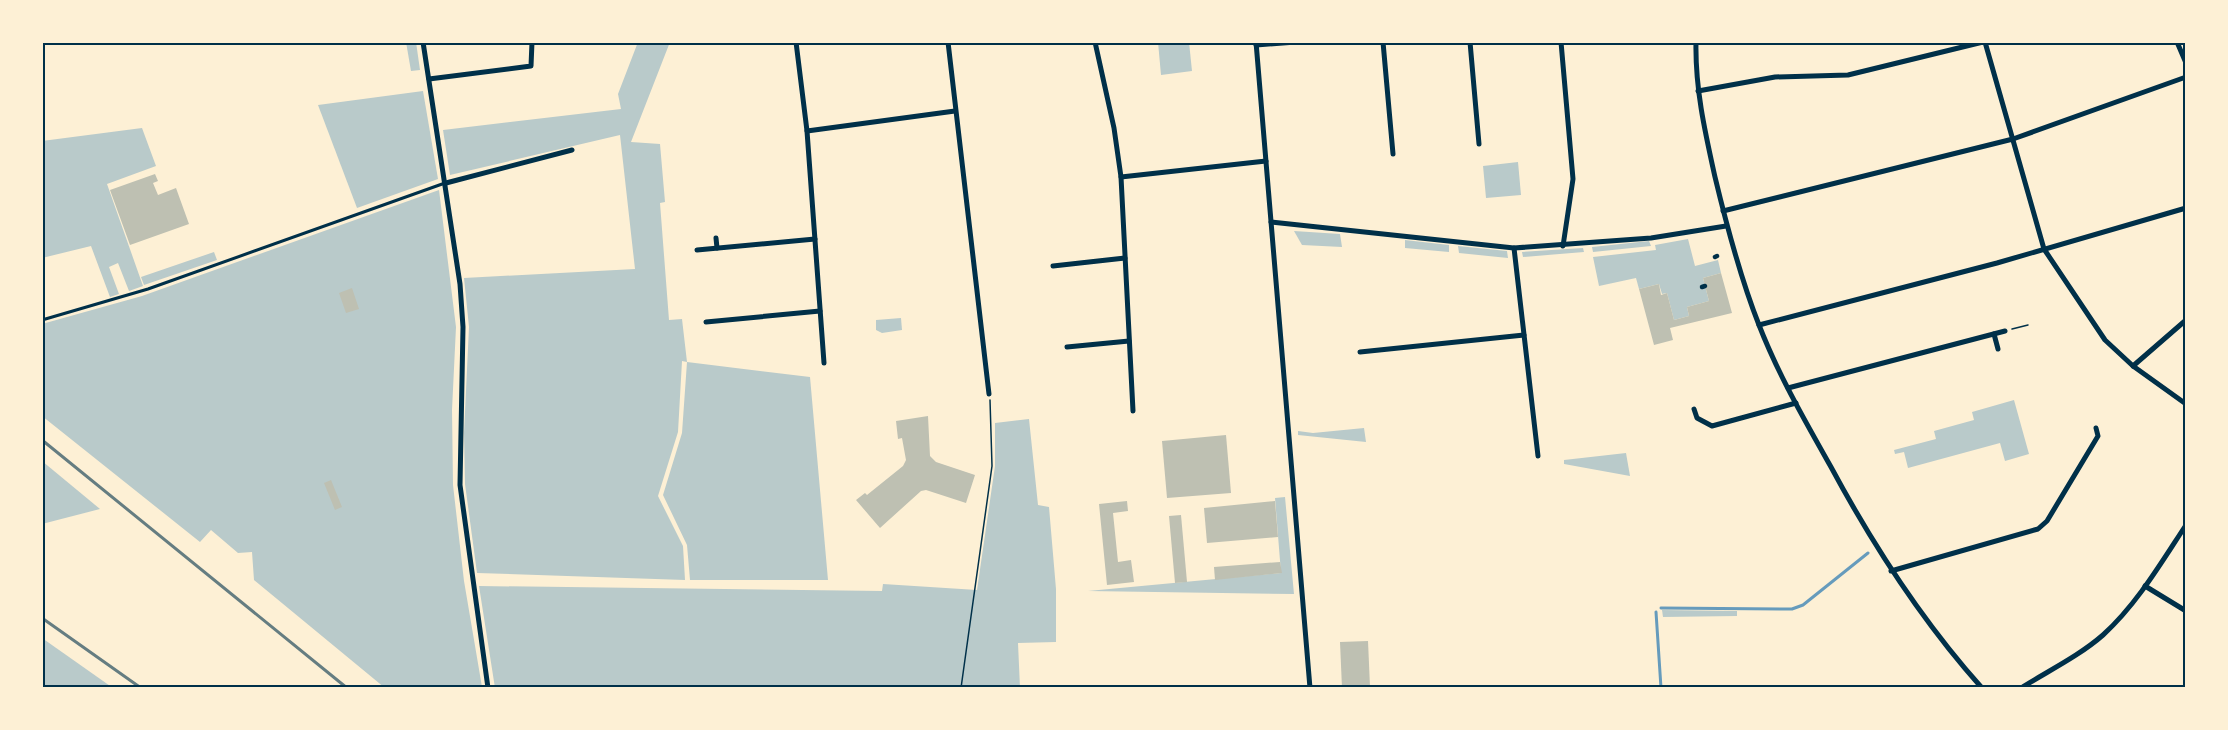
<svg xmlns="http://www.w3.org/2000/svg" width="2228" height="730" font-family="Bitter,serif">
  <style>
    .green { fill: #b9caca }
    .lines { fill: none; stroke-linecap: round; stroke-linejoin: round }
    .stream { stroke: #669bbc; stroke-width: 3 }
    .building { fill: #bec0b2 }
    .path { stroke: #003049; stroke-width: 1.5 }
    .service { stroke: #003049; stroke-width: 3 }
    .pedestrian { stroke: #003049; stroke-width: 4.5 }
    .minor { stroke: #003049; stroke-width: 5 }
    .rail { stroke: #657d81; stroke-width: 3 }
    .neatline { fill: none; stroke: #003049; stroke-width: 2 }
  </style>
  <rect width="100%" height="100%" fill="#fdf0d5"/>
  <g class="green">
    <polygon points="406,42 416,42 420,70 411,71"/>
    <polygon points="638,42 670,42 631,142 660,144 665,202 660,203 669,320 682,319 687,362 810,377 828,580 690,580 687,545 663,495 682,433 687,362 682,361 678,432 658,496 683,546 685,580 477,573 465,484 464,433 469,327 464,278 635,269 620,135 450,175 443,130 621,109 618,94"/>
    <polygon points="1158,42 1189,42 1192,71 1161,75"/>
    <polygon points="423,91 438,179 357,208 318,105"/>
    <polygon points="142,128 156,166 107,184 143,286 129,291 118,263 109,267 119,294 110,297 91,246 42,258 42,141"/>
    <polygon points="1518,162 1521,195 1486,198 1483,166"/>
    <polygon points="439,190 456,327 452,410 453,485 464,581 482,687 385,688 254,580 252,552 238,553 211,530 200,542 42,416 42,324 142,296"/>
    <polygon points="1294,231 1340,234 1342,247 1302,245"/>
    <polygon points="1688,239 1695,266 1718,260 1721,273 1703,278 1709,301 1687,307 1689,316 1674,320 1667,293 1662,294 1659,284 1639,289 1636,278 1599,286 1593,257 1656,250 1655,245"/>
    <polygon points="1405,240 1449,245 1449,252 1405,248"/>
    <polygon points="1649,241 1651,246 1593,252 1592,247"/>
    <polygon points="1458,246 1507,251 1508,258 1459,253"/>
    <polygon points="1583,248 1584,252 1523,257 1522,252"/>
    <polygon points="214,252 217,260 144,285 141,277"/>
    <polygon points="901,318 902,330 882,333 876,330 876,320"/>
    <polygon points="2014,400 2029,454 2005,461 2000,443 1908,468 1904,452 1895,454 1894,450 1936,439 1934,431 1974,420 1972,412"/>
    <polygon points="1029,419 1038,505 1049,507 1056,589 1056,642 1018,643 1020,688 495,688 479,586 882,591 883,584 977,590 995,466 995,423"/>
    <polygon points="1364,428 1366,442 1298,435 1298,431 1313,433"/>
    <polygon points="1626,453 1630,476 1564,464 1564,460"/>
    <polygon points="42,461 100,509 42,524"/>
    <polygon points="1285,497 1294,594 1088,591 1281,573 1275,498"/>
    <polygon points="1662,610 1737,611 1737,616 1663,617"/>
    <polygon points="42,638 113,688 42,688"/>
  </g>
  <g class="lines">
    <g class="stream">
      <polyline points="1661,608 1792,609 1803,605 1868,553"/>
      <polyline points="1656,612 1661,688"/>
    </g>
  </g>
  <g class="building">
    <polygon points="155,174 158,181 153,183 158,195 176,188 189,224 130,245 110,190"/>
    <polygon points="1721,273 1732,313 1670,328 1673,340 1654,345 1639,289 1659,284 1661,295 1667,293 1674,320 1689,316 1687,307 1709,301 1703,278"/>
    <polygon points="352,288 359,309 346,313 339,293"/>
    <polygon points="928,416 930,456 936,462 975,475 966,503 926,490 921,491 880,528 856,500 865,493 867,495 903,466 906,460 902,438 898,439 896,421"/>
    <polygon points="1226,435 1231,493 1167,498 1162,441"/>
    <polygon points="331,480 342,507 335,510 324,483"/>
    <polygon points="1127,501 1128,511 1113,513 1118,562 1131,560 1134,582 1107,585 1099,504"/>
    <polygon points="1275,501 1278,537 1207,543 1204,508"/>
    <polygon points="1181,515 1187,582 1175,583 1169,516"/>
    <polygon points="1280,562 1282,573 1215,580 1214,567"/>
    <polygon points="1368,641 1370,687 1342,688 1340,642"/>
  </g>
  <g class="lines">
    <g class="path">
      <polyline points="2012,329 2028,325"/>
      <polyline points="961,688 992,466 990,400"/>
    </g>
    <polyline class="service" points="42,320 148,289 445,183"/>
    <g class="pedestrian">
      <polyline points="1715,257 1717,256"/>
      <polyline points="1702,287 1705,286"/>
    </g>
    <g class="minor">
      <polyline points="423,42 460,284 463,327 460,485 488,688"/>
      <polyline points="796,42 807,131 824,363"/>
      <polyline points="948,42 989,394"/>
      <polyline points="1095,42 1114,128 1121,177 1133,411"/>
      <polyline points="1256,42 1310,688"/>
      <polyline points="1383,42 1393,154"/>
      <polyline points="1470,42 1479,144"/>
      <polyline points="1561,42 1573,179 1563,246"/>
      <path d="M1696 42C1695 88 1705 132 1715 177 1727 227 1740 277 1759 325 1778 374 1805 421 1831 467 1874 547 1922 621 1982 688"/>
      <polyline points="1985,42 2044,249 2105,340 2133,366 2186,404"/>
      <polyline points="2177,42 2186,63"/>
      <polyline points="1256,45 1296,42"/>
      <polyline points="429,79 531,66 532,42"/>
      <polyline points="1698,91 1775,77 1848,75 1983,42"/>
      <polyline points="807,131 955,111"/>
      <polyline points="1121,177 1266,161"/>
      <polyline points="446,183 572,150"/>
      <polyline points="1723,211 2013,139 2186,77"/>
      <polyline points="1271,222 1514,248 1651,238 1726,226"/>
      <polyline points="716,238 717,248"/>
      <polyline points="1514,248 1538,456"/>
      <polyline points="697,250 815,239"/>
      <polyline points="1053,266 1125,258"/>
      <polyline points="706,322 820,311"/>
      <polyline points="1759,325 1997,263 2186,208"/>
      <polyline points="1994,334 1998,349"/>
      <polyline points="1067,347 1129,341"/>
      <polyline points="1360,352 1524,335"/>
      <polyline points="2133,366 2186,320"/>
      <polyline points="1788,388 2005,331"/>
      <polyline points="1694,409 1697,418 1712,426 1796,403"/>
      <polyline points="1891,571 2038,529 2047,521 2098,436 2096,428"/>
      <polyline points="2145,586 2186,611"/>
      <path d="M2021 688C2048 671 2079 656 2103 635 2137 604 2161 563 2186 525"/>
    </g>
    <g class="rail">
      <polyline points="42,440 347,688"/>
      <polyline points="42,618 141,688"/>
    </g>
  </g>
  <rect width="2228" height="730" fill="none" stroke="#fdf0d5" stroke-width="87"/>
  <rect x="44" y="44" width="2140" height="642" class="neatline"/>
</svg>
